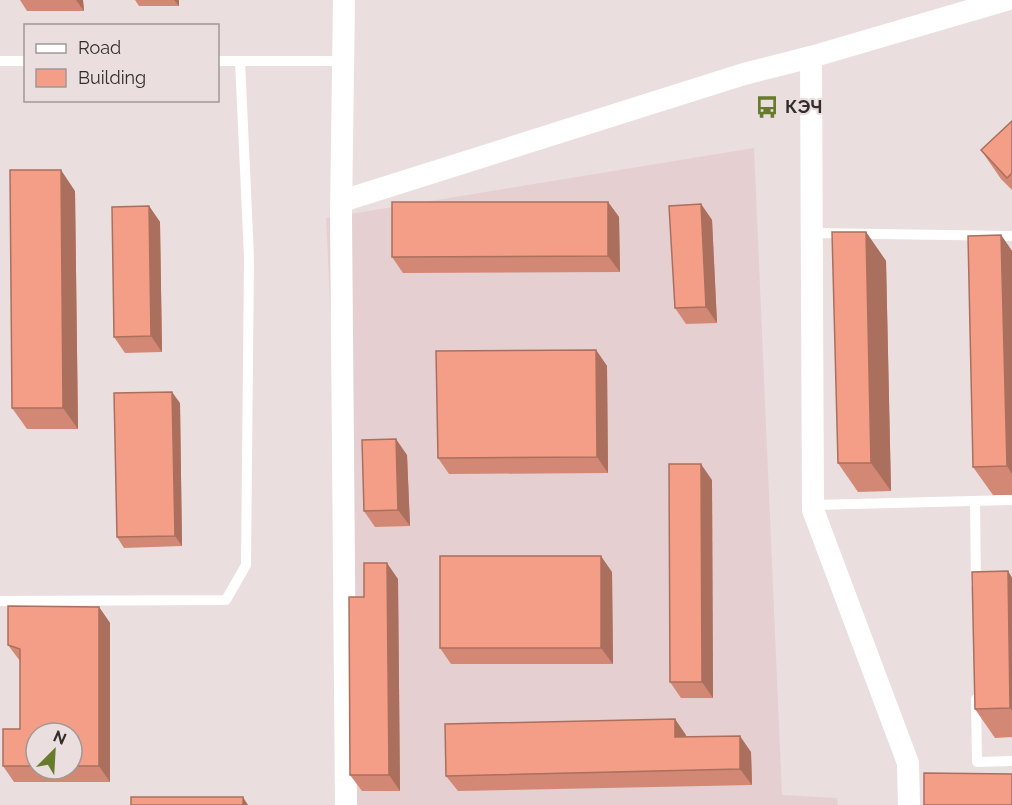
<svg xmlns="http://www.w3.org/2000/svg" width="1012" height="805" font-family="Raleway,sans-serif">
  <style>
    .built { fill: #e5cfd1 }
    .lines { fill: none; stroke-linecap: round; stroke-linejoin: round }
    .lane { stroke: #fff; stroke-width: 10 }
    .street { stroke: #fff; stroke-width: 22 }
    .wall { fill: #d28874; fill-rule: evenodd }
    .shaded-wall { fill: #ab6f5e }
    .building { fill: #f49e87; stroke: #ab6f5e; stroke-width: 1.5 }
    .labels { text-anchor: middle; stroke-width: 4.5; stroke-linejoin: round; paint-order: stroke }
    .poi-label { font-size: 18px; font-weight: bold; fill: #332e2e; stroke: #ebdedf; text-anchor: start }
  </style>
  <rect width="100%" height="100%" fill="#ebdedf"/>
  <polygon class="built" points="754,148 782,795 837,798 838,805 354,805 326,218"/>
  <g class="lines">
    <g class="lane">
      <polyline points="0,61 26,61"/>
      <polyline points="218,61 343,61"/>
      <polyline points="813,233 1012,236"/>
      <polyline points="975,501 976,585"/>
      <polyline points="813,505 1012,500"/>
      <polyline points="0,601 226,600 246,565 249,257 240,61"/>
      <polyline points="976,699 977,762 1012,761"/>
    </g>
    <g class="street">
      <polyline points="344,0 341,215 346,805"/>
      <polyline points="811,57 813,510 908,763 909,805"/>
      <polyline points="342,201 744,74 811,57 1006,0"/>
    </g>
  </g>
  <g class="wall">
    <polygon points="20,0 83,0 84,11 27,11"/>
    <polygon points="135,0 179,0 179,6 139,6"/>
    <polygon points="1012,121 1012,190 1001,179 981,150"/>
    <polygon points="75,191 78,429 27,429 12,408"/>
    <polygon points="608,202 619,217 620,272 403,273 392,257"/>
    <polygon points="701,204 712,220 717,323 686,324 675,308"/>
    <polygon points="149,206 160,222 162,352 125,353 114,337"/>
    <polygon points="866,232 886,261 891,491 858,492 838,463"/>
    <polygon points="1001,235 1012,251 1012,495 993,495 973,467"/>
    <polygon points="596,350 607,366 608,473 449,474 438,458"/>
    <polygon points="180,403 182,546 124,548 117,537"/>
    <polygon points="407,455 410,526 375,527 364,511"/>
    <polygon points="712,480 713,698 681,698 670,682"/>
    <polygon points="1008,571 1012,578 1012,737 995,738 975,709"/>
    <polygon points="612,572 613,664 451,664 440,648"/>
    <polygon points="398,579 400,791 362,791 350,775 364,597"/>
    <path d="M99 607 110 623V782H14L3 766 20 729V661L8 645ZM36 733H72V769H36Z"/>
    <polygon points="686,735 686,737 751,752 752,785 458,791 446,776"/>
  </g>
  <g class="shaded-wall">
    <polygon points="76,0 83,0 84,11"/>
    <polygon points="174,0 179,0 179,6"/>
    <polygon points="61,170 75,191 78,429 63,408"/>
    <polygon points="608,202 619,217 620,272 608,256"/>
    <polygon points="701,204 712,220 717,323 706,307"/>
    <polygon points="149,206 160,222 162,352 151,336"/>
    <polygon points="866,232 886,261 891,491 871,463"/>
    <polygon points="1001,235 1012,251 1012,474 1007,466"/>
    <polygon points="596,350 607,366 608,473 597,457"/>
    <polygon points="172,392 180,403 182,546 175,536"/>
    <polygon points="396,439 407,455 410,526 398,510"/>
    <polygon points="701,464 712,480 713,698 702,682"/>
    <polygon points="601,556 612,572 613,664 601,648"/>
    <polygon points="387,563 398,579 400,791 389,775"/>
    <polygon points="1008,571 1012,578 1012,711 1010,708"/>
    <polygon points="99,607 110,623 110,782 99,766"/>
    <polygon points="675,719 686,735 686,753 675,737"/>
    <polygon points="740,736 751,752 752,785 740,769"/>
    <polygon points="243,797 248,805 243,805"/>
  </g>
  <g class="building">
    <polygon points="1012,121 1012,173 1007,178 981,150"/>
    <polygon points="10,170 61,170 63,408 12,408"/>
    <polygon points="392,202 608,202 608,256 392,257"/>
    <polygon points="701,204 706,307 675,308 669,206"/>
    <polygon points="149,206 151,336 114,337 112,207"/>
    <polygon points="832,232 866,232 871,463 838,463"/>
    <polygon points="1001,235 1007,466 973,467 968,236"/>
    <polygon points="596,350 597,457 438,458 436,351"/>
    <polygon points="172,392 175,536 117,537 114,393"/>
    <polygon points="396,439 398,510 364,511 362,440"/>
    <polygon points="669,464 701,464 702,682 670,682"/>
    <rect x="440" y="556" width="161" height="92"/>
    <polygon points="364,563 387,563 389,775 350,775 349,597 364,597"/>
    <polygon points="1008,571 1010,708 975,709 972,572"/>
    <polygon points="8,606 99,607 99,766 72,766 72,733 36,733 36,766 3,766 3,729 20,729 20,649 8,645"/>
    <polygon points="675,719 675,737 740,736 740,769 446,776 445,724"/>
    <polygon points="924,773 1012,774 1012,805 924,805"/>
    <rect x="131" y="797" width="112" height="8"/>
  </g>
  <defs>
    <g id="bus-bare" transform="scale(1.8)"><path d="M-5-6H5V4H4V6H2V4H-2V6H-4V4H-5ZM-3.5-4V0h7V-4ZM-3.5 1.2v1.5H-2V1.2ZM2 1.2v1.5H3.5V1.2Z" fill="#667b2c" stroke="#ebdedf" stroke-width="2.5" paint-order="stroke"/></g>
  </defs>
  <g fill-rule="evenodd">
    <use href="#bus-bare" x="767" y="107"/>
  </g>
  <g class="labels">
    <g class="poi-label">
      <text x="785" y="113">КЭЧ</text>
    </g>
  </g>
  <rect x="24" y="24" width="195" height="78" fill="#ebdedf" stroke="#a19898" stroke-width="1.5"/>
  <rect x="36" y="44" width="30" height="9" fill="#ffffff" stroke="#a19898" stroke-width="1.5"/>
  <text x="78" y="54" font-size="18" fill="#332e2e">Road</text>
  <rect x="36" y="69" width="30" height="18" fill="#f49e87" stroke="#a19898" stroke-width="1.5"/>
  <text x="78" y="84" font-size="18" fill="#332e2e">Building</text>
  <g transform="translate(54 751) rotate(24)"><circle r="28" fill="#ebdedf" stroke="#a19898" stroke-width="1.5"/>
  <path d="M0-4.5L10 22L0 15L-10 22Z" fill="#667b2c"/>
  <text y="-9" font-size="16" font-weight="bold" text-anchor="middle" fill="#332e2e">N</text>
  </g>
</svg>
